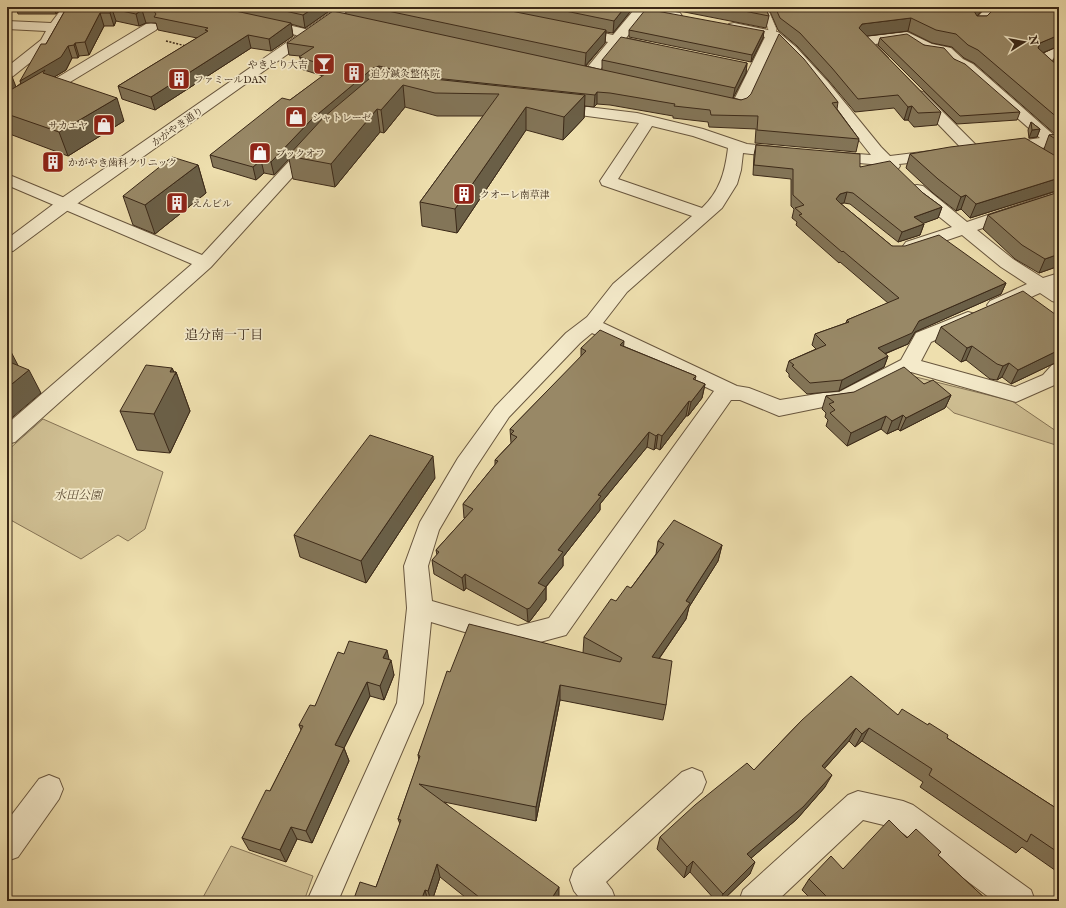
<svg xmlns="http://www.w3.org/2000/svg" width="1066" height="908" font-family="'IM FELL English','Noto Serif JP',serif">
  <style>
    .green { fill: #d0c094; stroke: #867456 }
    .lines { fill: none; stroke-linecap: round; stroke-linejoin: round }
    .service-casing { stroke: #68563e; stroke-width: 1 }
    .minor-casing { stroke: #68563e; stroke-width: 2 }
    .tertiary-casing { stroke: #68563e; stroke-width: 2 }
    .path { stroke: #3b2918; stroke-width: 1.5; stroke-dasharray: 2 1.5; stroke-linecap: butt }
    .service { fill: #f4eaca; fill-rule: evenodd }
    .minor { fill: #f4eaca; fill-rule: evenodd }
    .tertiary { fill: #f4eaca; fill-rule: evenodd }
    .wall { fill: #837558; stroke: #3b2918 }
    .shaded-wall { fill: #6a5f47; stroke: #3b2918 }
    .building { fill: #988866; stroke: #3b2918 }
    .labels { text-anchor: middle; stroke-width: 3.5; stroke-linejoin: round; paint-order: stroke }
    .far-poi-label { font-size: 10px; fill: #3b2918; stroke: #f4eaca; text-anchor: start }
    .far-street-label { font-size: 10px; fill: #3b2918; stroke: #f4eaca }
    .park-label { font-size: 12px; font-style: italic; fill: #604f37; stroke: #f4eaca }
    .neighbourhood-label { font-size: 13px; fill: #3b2918; stroke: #f4eaca }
  </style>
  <rect width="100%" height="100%" fill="#eedfae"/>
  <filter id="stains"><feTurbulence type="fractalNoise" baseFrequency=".005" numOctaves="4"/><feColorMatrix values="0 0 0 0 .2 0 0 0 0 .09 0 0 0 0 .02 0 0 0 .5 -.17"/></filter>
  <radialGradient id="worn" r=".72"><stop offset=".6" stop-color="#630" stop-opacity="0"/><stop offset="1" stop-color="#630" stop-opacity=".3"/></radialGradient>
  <g class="green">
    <polygon points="912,376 1012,401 1059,433 1059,446 954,413"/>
    <polygon points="43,419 163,472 145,529 128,541 118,535 81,559 7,518 7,451"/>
    <polygon points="231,846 313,876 304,901 201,901"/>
  </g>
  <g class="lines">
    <g class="service-casing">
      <polygon id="service" points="759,7 767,7 776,28 776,37 773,37 769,35 768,28"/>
    </g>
    <g class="minor-casing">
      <g id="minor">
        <polygon points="63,7 77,7 61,28 52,45 12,77 7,78 7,67 41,40 46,31 7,29 7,21 51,23"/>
        <polygon points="624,7 651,7 680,13 682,16 680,19 675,20 645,14 626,38 652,44 654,47 652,50 647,51 620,45 594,77 589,78 584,77 582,74 608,42 570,34 568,31 570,28 575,27 613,35 633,11 626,10"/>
        <polygon points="987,7 1001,7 983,27 973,27 971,24"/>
        <polygon points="262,19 314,31 316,34 314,37 309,38 257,26 255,23 257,20"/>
        <polygon points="151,23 156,24 158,27 156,30 47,96 40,98 35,97 33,94 35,91 146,24"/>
        <path d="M734 23 778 32 796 47 828 82 881 147 890 156 939 150 945 152 947 155 945 158 939 160 899 164 900 166 898 169C891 171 887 170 882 165L824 160 822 157 824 154 830 152 871 155 818 88 786 53 776 44 744 109 739 111 712 104 710 101 712 98 717 97 734 100 765 37 729 30 727 27 729 24Z"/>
        <path d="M907 32 932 44 951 48 963 59 973 64 1056 137 1059 136V146L1005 152 999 150 997 147 999 144 1040 138 963 70 953 65 942 54 923 51 905 40 875 44 888 58 886 61C874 64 863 50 857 41L859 38 864 37Z"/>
        <polygon points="1059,46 1059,56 1050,61 1059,68 1059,80 1054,79 1034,60 1036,57"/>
        <polygon points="918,91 923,92 979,148 981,151 979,154 973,156 967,154 913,98 911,95 913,92"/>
        <path d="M555 103 637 113 703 129 747 144 785 148 791 150 793 153 791 156 785 158 743 153 741 170 737 184 722 208 627 292 603 323 737 386 749 388 780 400 823 393 839 392 901 360 916 333 968 312 975 314 978 318 975 322 931 342 921 361 1015 387 1043 375 1052 365 1059 363V383L1016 402 911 372 849 404 842 406 823 407 779 416 740 400H731L566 635 518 648 431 622 423 703 338 901H307L397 703 407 608 404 566 420 522 458 458 495 407 566 333 587 317 613 284 692 216 602 185 600 181 639 123 550 111 547 108 550 105ZM652 126 693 136 728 148C725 172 720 191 702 208L618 179ZM592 333 714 391 549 618 518 626 432 601 428 566 439 530 474 470 509 417 580 343Z"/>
        <polygon points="311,142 317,144 319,147 317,150 211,267 15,442 7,444 7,424 192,264 7,185 7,174 202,255 305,144"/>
        <path d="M917 185 923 186 967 222 1059 191V202L977 230 1013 259 1043 278 1059 273V285L1056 286 1059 288V303L1052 301 1040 293C1025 299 1006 313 990 309L987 305 990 301 1027 284 1001 267 962 235 918 250 912 251 906 250 903 246 906 242 952 227 911 194 909 190 911 186Z"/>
        <polygon points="692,768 702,772 706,782 702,792 606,882 612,890 616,901 582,901 574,891 570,880 574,869 682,772"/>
        <polygon points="49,775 59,779 63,789 59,799 18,857 7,861 7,821 39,779"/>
        <polygon points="858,791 903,801 913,805 1031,890 1035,901 994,901 896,828 863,820 777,901 739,901 743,890 848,795"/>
      </g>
    </g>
    <g class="tertiary-casing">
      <polygon id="tertiary" points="338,7 354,7 71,208 13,251 7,252 7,239 59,200"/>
    </g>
    <polyline class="path" points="166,41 186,46"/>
    <use href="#service" class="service"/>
    <use href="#minor" class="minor"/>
    <use href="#tertiary" class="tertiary"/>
  </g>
  <g class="wall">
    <polygon points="16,7 62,7 56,14 18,14"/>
    <polygon points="67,7 335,7 305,28 291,24 293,36 271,51 251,48 155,110 122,99 118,86 197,38 158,30 156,23 146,23 139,26 116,21 114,26 104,26 89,55 79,56 78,58 72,58 66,70 54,77 124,121 68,156 7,133 7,73 16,87 21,83 20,81 46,44"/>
    <polygon points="345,7 631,7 630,12 613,33 606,32 605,43 586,66 602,70 602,60 747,63 746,73 733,98 741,100 838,102 837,109 859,139 856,152 755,143 756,129 709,127 708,122 673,118 673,116 610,105 597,104 594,107 585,106 584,118 563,140 526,130 457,233 422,226 420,202 483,116 437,116 405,107 384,133 380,132 335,187 293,179 289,159 274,175 264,173 256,180 213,167 210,155 290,100 323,76 301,69 300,56 289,55 287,43 346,14"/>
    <polygon points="659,7 765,7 769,16 766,28"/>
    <polygon points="768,7 985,7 977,16 987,16 1059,7 1059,46 1043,53 1059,67 1059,190 970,218 961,209 956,211 933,193 906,168 910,154 1044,149 1049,135 1056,135 974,63 964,58 952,47 932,43 908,31 866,36 941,112 937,125 914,127 908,120 904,120 894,108 855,112 829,81 797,46 778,30"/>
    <polygon points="629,30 764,31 763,38 751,62 629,37"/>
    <polygon points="880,38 924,45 954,59 1020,112 1017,120 957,124 878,45"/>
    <polygon points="1058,48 1059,48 1059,67 1053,61"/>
    <polygon points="1031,122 1040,129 1037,137 1029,138 1028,130"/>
    <polygon points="756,145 860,167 923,193 942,207 938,218 923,223 924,224 920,235 898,242 850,204 844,203 840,203 892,246 1006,283 1001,294 915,332 908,344 885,354 888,356 884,367 839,391 807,394 789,377 789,374 786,371 789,361 816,349 812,345 815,334 846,323 847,320 888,303 840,262 839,263 796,225 797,222 792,218 794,209 791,206 791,179 753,175 754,155"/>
    <polygon points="198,165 206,193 155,234 133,225 123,196"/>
    <polygon points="1059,192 1059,266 1039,273 1015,259 983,229 988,215"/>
    <polygon points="1059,317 1059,361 1011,384 1002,377 997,380 990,379 966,360 961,362 935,342 941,327"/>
    <polygon points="623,346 696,376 695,380 705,384 702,398 688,416 686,416 660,450 656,448 654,450 647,447 600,504 600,510 563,557 563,566 546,587 546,600 530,621 528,622 466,588 464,591 434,574 432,560 437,555 436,550 465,518 464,518 463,504 495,465 495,460 511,443 510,429 581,357 581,348"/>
    <polygon points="172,368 174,372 176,372 190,411 170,453 137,450 120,411"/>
    <polygon points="924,384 951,395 945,408 900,431 898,429 887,434 881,429 847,446 826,426 828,420 825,417 826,413 822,409 826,396"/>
    <polygon points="435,478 366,583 300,557 294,535"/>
    <polygon points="658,541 722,545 718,561 689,607 686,619 659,659 666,705 663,720 560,700 536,821 444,802 559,899 557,901 470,901 440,877 432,901 353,901 376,887 400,824 398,819 419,760 418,755 450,672 583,653 584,637 616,601 631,588 656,554"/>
    <polygon points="344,654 389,660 394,675 384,700 370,696 344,748 349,761 312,843 297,839 286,862 249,850 242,838 270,791 301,730 299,725 315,706"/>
    <polygon points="898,715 947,738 1059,810 1059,873 1022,847 1016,853 920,787 923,782 862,741 855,747 849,741 824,769 825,787 797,819 751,858 750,874 722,901 716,901 690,872 684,878 657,849 660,837 754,770 802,720"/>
    <polygon points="907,838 938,855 988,901 813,901 802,890 809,879 843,869"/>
  </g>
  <g class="shaded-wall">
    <polygon points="54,7 62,7 56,14"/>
    <polygon points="315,7 335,7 305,28 303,15"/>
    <polygon points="625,7 631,7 630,12 613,33 614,21"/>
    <polygon points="978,7 985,7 970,24 974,11"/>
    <polygon points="112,9 116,21 114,26 110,13"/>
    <polygon points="142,10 146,23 139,26 136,14"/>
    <polygon points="100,13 104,26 89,55 85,42"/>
    <polygon points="911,18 908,31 859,37 859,28 862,24"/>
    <polygon points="291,23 293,36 271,51 269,39"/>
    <polygon points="606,30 605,43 585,66 586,53"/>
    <polygon points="764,31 763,38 751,62 752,55"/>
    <polygon points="248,35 251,48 155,110 151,97"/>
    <polygon points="1059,35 1059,46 1035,56 1040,43"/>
    <polygon points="75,43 79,56 78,58 74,45"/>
    <polygon points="68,46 72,58 66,70 26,94 20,81"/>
    <polygon points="747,63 746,73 733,98 735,88"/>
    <polygon points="379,66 381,79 288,156 289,159 274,175 271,162 312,119 373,68"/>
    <polygon points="11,74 20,97 7,105 7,77"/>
    <polygon points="403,85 405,107 384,133 381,110"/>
    <polygon points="597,92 597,104 594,107 595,95"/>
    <polygon points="585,95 584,118 563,140 564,117"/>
    <polygon points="117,98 124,121 68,156 59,132"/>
    <polygon points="912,106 908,120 904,120 908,107"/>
    <polygon points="526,107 526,130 457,233 455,209"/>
    <polygon points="377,109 380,132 335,187 331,164"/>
    <polygon points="1040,129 1037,137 1029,138 1032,130"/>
    <polygon points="261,160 264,173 256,180 253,167"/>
    <polygon points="198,165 206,193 155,234 145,205"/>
    <polygon points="1059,178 1059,190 970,218 976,204"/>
    <polygon points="847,192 844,203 837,204 836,199 840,194"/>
    <polygon points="966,195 961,209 956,211 961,197"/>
    <polygon points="942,207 938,218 911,228 914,217"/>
    <polygon points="924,224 920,235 898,242 902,232"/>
    <polygon points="1059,254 1059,266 1039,273 1045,259"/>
    <polygon points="1006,283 1001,294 915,332 908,344 874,358 878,348 919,321"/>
    <polygon points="624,341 623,355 620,345"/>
    <polygon points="972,346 966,360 961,362 967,348"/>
    <polygon points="9,348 21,371 7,374 7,350"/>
    <polygon points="1059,350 1059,361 1011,384 1018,370"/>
    <polygon points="888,356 884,367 839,391 842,380"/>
    <polygon points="1009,363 1002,377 997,380 1003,366"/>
    <polygon points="172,368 175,375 176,372 190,411 170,453 154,414 170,372"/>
    <polygon points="29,370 41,393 7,422 7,388"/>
    <polygon points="705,384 702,398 688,416 691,402"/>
    <polygon points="951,395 945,408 900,431 906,418"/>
    <polygon points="689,401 686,416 660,450 662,436"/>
    <polygon points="903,415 898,429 887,434 892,421"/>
    <polygon points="886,416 881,429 847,446 851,433"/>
    <polygon points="649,432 647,447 600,504 600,510 563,557 563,566 538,596 538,583 558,550 598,495"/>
    <polygon points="658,434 656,448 654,450 656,436"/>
    <polygon points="433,456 435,478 366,583 361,561"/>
    <polygon points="722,545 718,561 689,607 686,619 649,673 652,657 686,601"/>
    <polygon points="465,574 466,588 464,591 462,578"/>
    <polygon points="546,587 546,600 530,621 528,622 527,609"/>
    <polygon points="387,650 390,663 391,660 394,675 384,700 380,686 383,658"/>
    <polygon points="367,682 370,696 339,758 335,745"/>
    <polygon points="560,685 560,700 536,821 536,807"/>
    <polygon points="856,728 849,741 815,779 822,766"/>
    <polygon points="869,728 862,741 855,747 862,734"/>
    <polygon points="344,748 349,761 312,843 306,831"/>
    <polygon points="832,775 825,787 797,819 742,866 747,854"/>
    <polygon points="291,827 297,839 286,862 280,850"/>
    <polygon points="693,861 690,872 684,878 687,867"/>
    <polygon points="755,862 750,874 722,901 720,901 723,894"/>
    <polygon points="437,864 440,877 432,901 431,901 428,891"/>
    <polygon points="559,887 559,899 557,901 550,901"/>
    <polygon points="425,890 428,901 421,901"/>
  </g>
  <g class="building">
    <polygon points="67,7 217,7 291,23 269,39 248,35 151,97 118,86 208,31 205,30 208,28 154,17 156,14 153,10 142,10 136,14 112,9 110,13 100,13 85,42 75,43 74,45 68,46 61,57 20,81 41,44 46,44"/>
    <polygon points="267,7 315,7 303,15"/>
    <polygon points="369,7 491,7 606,30 586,53"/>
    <polygon points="546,7 625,7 614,21"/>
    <polygon points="724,7 765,7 769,16"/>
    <polygon points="775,7 978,7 974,11 977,16 987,16 996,7 1059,7 1059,35 1040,43 1038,48 1059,67 1059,119 978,50 968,45 956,34 936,30 911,18 862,24 859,28 941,112 918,113 912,106 908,107 898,95 858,99 832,68 800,33 780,18"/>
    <polygon points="646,9 764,31 752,55 629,30"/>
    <polygon points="333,11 741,100 747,98 751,94 779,34 804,59 838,102 832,103 859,139 757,130 758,116 711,115 710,110 674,106 675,104 610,93 597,92 595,95 425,77 379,66 373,68 312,119 271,162 261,160 253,167 210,155 282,98 290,100 333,68 299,57 314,47 287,43"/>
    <polygon points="907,34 924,45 944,48 954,59 965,64 1020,112 960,116 880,38"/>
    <polygon points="621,37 747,63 735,88 602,60"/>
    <polygon points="382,68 424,78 585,95 564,117 526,107 455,209 420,202 499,94 435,93 403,85 381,110 377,109 331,164 288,156 324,117"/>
    <polygon points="45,70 43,73 117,98 59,132 7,114 7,92"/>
    <polygon points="7,73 11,74 7,77"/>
    <polygon points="1031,122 1040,129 1032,130"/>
    <polygon points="1059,134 1059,141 1049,135"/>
    <polygon points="1025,138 1059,158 1059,178 976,204 966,195 961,197 938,179 910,154 950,147"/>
    <polygon points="756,145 860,154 860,167 890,161 923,193 942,207 914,217 924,224 902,232 853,193 847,192 840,194 836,199 840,203 892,246 905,246 939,235 1006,283 919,321 912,333 878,348 888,356 842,380 810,383 792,366 794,365 789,361 826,345 815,334 849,322 847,320 899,298 843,251 842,252 799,215 802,214 795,208 804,205 793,195 793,169 754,165"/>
    <polygon points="172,157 198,165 145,205 123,196"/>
    <polygon points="1059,192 1059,254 1045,259 1022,245 988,215"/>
    <polygon points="1023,291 1059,317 1059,350 1018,370 1009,363 1003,366 997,364 972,346 967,348 941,327"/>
    <polygon points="600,330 624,341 620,345 696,376 693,379 705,384 691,402 689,401 662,436 658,434 656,436 649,432 598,495 601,496 558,550 563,552 538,583 546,587 530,608 527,609 465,574 462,578 432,560 439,552 436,550 473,509 463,504 498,461 495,460 517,437 511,434 514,431 510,429 586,351 581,348"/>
    <polygon points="7,361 29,370 7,388"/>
    <polygon points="146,365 172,368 170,372 176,372 154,414 120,411"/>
    <polygon points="904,367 924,384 933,380 951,395 906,418 903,415 892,421 886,416 851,433 830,413 835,410 829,404 834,402 826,396 854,392"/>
    <polygon points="370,435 433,456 361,561 294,535"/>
    <polygon points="674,520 722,545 686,601 690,603 652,657 672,661 666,705 560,685 536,807 419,784 559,887 550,901 484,901 437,864 428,891 425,890 421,901 353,901 360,882 376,887 401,820 398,819 420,756 418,755 447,671 450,672 469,624 620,662 622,658 584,637 611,599 616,601 627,586 631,588 664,544 658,541"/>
    <polygon points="349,641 387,650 383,658 391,660 380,686 367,682 335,745 344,748 306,831 291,827 280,850 242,838 266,790 270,791 303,726 299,725 310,705 315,706 338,652 344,654"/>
    <polygon points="851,676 898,715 902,709 928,725 929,723 948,735 947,738 1059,810 1059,853 1031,834 1027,842 929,775 932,769 869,728 862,734 856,728 822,766 832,775 803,807 747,854 755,862 723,894 693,861 687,867 660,837 695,805 747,763 754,770 802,720"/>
    <polygon points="889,820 907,838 916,829 941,852 938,855 988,901 831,901 809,879 831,856 843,869"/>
    <polygon points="1007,897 1011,901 1004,901"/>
  </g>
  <defs>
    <g id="bar-square" transform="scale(1.15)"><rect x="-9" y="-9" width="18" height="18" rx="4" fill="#8f2418" stroke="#f4eaca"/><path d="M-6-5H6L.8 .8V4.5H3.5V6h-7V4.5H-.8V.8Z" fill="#fff"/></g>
    <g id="building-square" transform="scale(1.15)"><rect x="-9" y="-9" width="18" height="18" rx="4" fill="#8f2418" stroke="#f4eaca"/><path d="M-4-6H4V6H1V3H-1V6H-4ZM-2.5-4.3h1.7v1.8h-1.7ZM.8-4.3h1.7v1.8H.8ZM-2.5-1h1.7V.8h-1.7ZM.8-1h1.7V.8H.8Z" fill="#fff"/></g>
    <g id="shop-square" transform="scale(1.15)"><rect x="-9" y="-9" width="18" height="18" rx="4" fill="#8f2418" stroke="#f4eaca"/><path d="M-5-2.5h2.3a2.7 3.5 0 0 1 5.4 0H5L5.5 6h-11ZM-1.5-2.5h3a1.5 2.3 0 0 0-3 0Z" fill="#fff"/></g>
  </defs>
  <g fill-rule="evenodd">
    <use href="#bar-square" x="324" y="64"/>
    <use href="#building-square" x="354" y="73"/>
    <use href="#building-square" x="179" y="79"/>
    <use href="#shop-square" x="296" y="117"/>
    <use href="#shop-square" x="104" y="125"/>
    <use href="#shop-square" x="260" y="153"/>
    <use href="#building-square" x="53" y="162"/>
    <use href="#building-square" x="464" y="194"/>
    <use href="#building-square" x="177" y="203"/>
  </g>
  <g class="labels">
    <g class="far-poi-label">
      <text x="308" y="68" text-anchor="end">やきとり大吉</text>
      <text x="370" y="77">追分鍼灸整体院</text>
      <text x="194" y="83">ファミールDAN</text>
      <text x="312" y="121">シャトレーゼ</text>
      <text x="88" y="129" text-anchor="end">サカエヤ</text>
      <text x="276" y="157">ブックオフ</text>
      <text x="68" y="166">かがやき歯科クリニック</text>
      <text x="480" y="198">クオーレ南草津</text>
      <text x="192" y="207">えんビル</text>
    </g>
    <g class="far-street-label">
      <text transform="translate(177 126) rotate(-35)" y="4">かがやき通り</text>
    </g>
    <g class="park-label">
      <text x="78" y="499">水田公園</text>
    </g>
    <g class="neighbourhood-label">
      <text x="224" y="339">追分南一丁目</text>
    </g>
  </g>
  <rect width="1066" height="908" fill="none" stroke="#eedfae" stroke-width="24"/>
  <rect x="8" y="8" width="1050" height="892" fill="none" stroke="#3b2918" stroke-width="2"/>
  <rect x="12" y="12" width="1042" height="884" fill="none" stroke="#3b2918"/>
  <g transform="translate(1024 42) rotate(79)" stroke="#f4eaca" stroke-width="3" paint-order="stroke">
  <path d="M0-3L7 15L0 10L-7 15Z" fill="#3b2918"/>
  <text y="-6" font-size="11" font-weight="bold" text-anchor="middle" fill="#3b2918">N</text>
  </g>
  <rect width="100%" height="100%" filter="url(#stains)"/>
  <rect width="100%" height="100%" fill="url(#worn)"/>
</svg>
